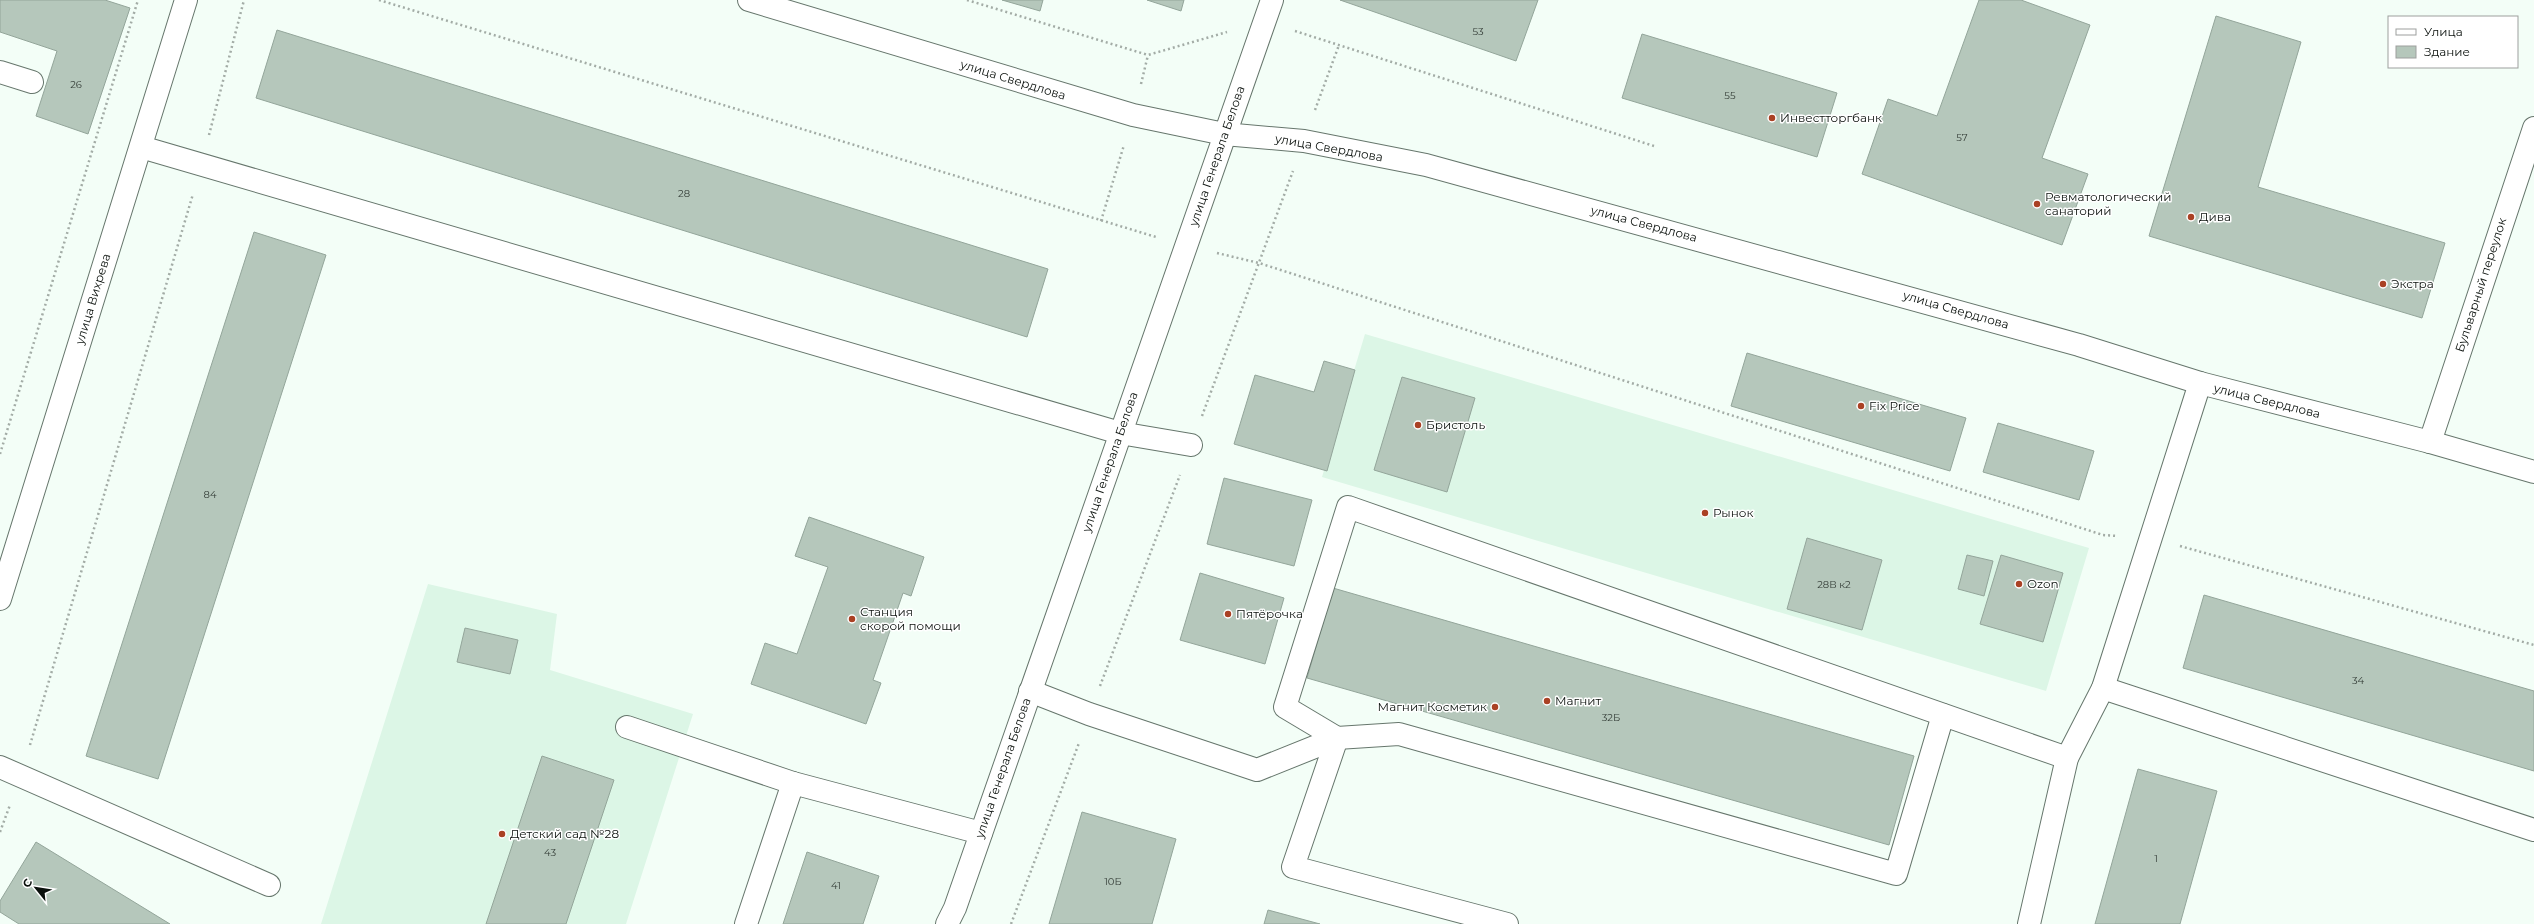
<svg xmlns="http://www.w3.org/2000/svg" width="2534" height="924" font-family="Montserrat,sans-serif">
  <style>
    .built { fill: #dcf6e6 }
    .building { fill: #b5c7bb; stroke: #93a59a }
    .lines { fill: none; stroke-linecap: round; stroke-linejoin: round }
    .minor-casing { stroke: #66766c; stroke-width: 24 }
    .major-casing { stroke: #66766c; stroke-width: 24 }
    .path { stroke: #a3aca6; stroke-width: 2.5; stroke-dasharray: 2 3; stroke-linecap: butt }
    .minor { stroke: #fff; stroke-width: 22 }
    .major { stroke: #fff; stroke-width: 22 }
    .poi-dot { fill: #aa4124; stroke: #fff; stroke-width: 1.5 }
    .labels { text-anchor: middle; stroke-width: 3; stroke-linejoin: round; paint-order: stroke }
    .number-label { font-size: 10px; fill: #353e38 }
    .street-label { font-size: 12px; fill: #0a100c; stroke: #fff }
    .poi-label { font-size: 12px; fill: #0a100c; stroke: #fff; text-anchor: start }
  </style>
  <rect width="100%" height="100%" fill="#f3fef7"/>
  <g class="built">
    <polygon points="1365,334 2089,548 2046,691 1322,477"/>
    <polygon points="428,584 557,614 550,670 693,714 626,924 321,924"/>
  </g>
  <g class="building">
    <polygon points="0,0 105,0 130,8 88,134 36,116 57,51 0,32"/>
    <polygon points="1002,0 1043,0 1040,11"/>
    <polygon points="1147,0 1184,0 1181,11"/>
    <polygon points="1340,0 1538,0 1516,61"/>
    <polygon points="1979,0 2021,0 2090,25 2042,158 2088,174 2062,245 1862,174 1888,99 1937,116"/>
    <polygon points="2216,16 2301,42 2258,187 2445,243 2422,318 2149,236"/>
    <polygon points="277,30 1048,269 1027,337 256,98"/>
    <polygon points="1642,34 1837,93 1817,157 1622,98"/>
    <polygon points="254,232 326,255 158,779 86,756"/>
    <polygon points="1747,353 1966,418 1950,471 1731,406"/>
    <polygon points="1324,361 1355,370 1327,471 1234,444 1255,375 1314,392"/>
    <polygon points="1402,377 1475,398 1447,492 1374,470"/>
    <polygon points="1998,423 2094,451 2079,500 1983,472"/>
    <polygon points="1224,478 1312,500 1294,566 1207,544"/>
    <polygon points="809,517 924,557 911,596 903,593 873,680 881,683 866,724 751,684 765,643 797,654 828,567 795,556"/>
    <polygon points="1807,538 1882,560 1862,630 1787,609"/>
    <polygon points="1967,555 1993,561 1984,596 1958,589"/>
    <polygon points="2001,555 2063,573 2043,642 1980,624"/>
    <polygon points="1200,573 1284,598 1265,664 1180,640"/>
    <polygon points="1333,588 1914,756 1889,845 1307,678"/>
    <polygon points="2204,595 2534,691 2534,771 2183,668"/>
    <polygon points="465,628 518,640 510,674 457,662"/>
    <polygon points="542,756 614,780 566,924 486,924"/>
    <polygon points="2138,769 2217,791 2180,924 2095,924"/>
    <polygon points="1082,812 1176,839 1152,924 1049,924"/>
    <polygon points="36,842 170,924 19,924 0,912 0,901"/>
    <polygon points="807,852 879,876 863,924 783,924"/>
    <polygon points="1268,910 1320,924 1264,924"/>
  </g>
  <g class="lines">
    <g class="minor-casing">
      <g id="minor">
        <polyline points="0,72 32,82"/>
        <polyline points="141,147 1120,433 1191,445"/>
        <polyline points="2430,442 2534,128"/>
        <polyline points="0,599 186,0"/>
        <polyline points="2103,688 2534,830"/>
        <polyline points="1030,691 1089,714 1257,770 1337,738 1399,734 1896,874 1943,715"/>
        <polyline points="627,727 793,783"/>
        <polyline points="0,767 269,885"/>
        <polyline points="746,924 793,783 981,833"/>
        <polyline points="947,924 955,908 1272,0"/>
        <polyline points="1507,924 1293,867 1337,738 1285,707 1348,507 2067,758"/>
        <polyline points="2029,924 2067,758 2103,688 2200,383"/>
      </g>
    </g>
    <g class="major-casing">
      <polyline id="major" points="749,0 1133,115 1224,134 1304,141 1426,165 2079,345 2200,383 2430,442 2534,472"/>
    </g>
    <g class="path">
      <polyline points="379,0 1156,237"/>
      <polyline points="967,0 1148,55 1227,32"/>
      <polyline points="1295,31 1654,146"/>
      <polyline points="1141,84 1148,55"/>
      <polyline points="1315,110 1339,45"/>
      <polyline points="209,135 244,0"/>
      <polyline points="1101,221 1124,145"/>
      <polyline points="1217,253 1259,263 2103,535 2118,536"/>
      <polyline points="1202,416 1293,171"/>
      <polyline points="0,454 138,0"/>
      <polyline points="2180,546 2534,645"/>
      <polyline points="1100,686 1180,475"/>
      <polyline points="30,745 193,194"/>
      <polyline points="0,832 10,805"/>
      <polyline points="1011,924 1079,743"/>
    </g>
    <use href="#minor" class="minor"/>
    <use href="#major" class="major"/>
  </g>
  <g class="poi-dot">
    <circle cx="1772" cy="118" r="4"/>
    <circle cx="2037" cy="204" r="4"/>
    <circle cx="2191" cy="217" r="4"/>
    <circle cx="2383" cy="284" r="4"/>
    <circle cx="1861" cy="406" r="4"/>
    <circle cx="1418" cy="425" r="4"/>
    <circle cx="1705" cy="513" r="4"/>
    <circle cx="2019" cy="584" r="4"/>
    <circle cx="1228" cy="614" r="4"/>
    <circle cx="852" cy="619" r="4"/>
    <circle cx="1547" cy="701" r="4"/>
    <circle cx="1495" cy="707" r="4"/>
    <circle cx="502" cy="834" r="4"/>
  </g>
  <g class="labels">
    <g class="number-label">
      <text x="1478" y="35">53</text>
      <text x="76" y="88">26</text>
      <text x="1730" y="99">55</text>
      <text x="1962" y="141">57</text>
      <text x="684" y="197">28</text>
      <text x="210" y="498">84</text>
      <text x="1834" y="588">28В к2</text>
      <text x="2358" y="684">34</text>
      <text x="1611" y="721">32Б</text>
      <text x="550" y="856">43</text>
      <text x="2156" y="862">1</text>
      <text x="1113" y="885">10Б</text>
      <text x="836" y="889">41</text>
    </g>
    <g class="street-label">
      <text transform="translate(1013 80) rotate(17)" y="4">улица Свердлова</text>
      <text transform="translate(1329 148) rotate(10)" y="4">улица Свердлова</text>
      <text transform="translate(1217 156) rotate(-71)" y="4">улица Генерала Белова</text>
      <text transform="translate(1644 224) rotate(15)" y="4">улица Свердлова</text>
      <text transform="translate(2481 285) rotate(-72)" y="4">Бульварный переулок</text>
      <text transform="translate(93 299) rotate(-73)" y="4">улица Вихрева</text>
      <text transform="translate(1956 310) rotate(16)" y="4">улица Свердлова</text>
      <text transform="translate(2267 401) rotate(14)" y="4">улица Свердлова</text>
      <text transform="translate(1110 462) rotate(-71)" y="4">улица Генерала Белова</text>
      <text transform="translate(1003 768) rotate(-71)" y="4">улица Генерала Белова</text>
    </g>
    <g class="poi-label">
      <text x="1780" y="122">Инвестторгбанк</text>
      <text x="2045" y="201">Ревматологический<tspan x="2045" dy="14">санаторий</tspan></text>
      <text x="2199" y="221">Дива</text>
      <text x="2391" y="288">Экстра</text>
      <text x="1869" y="410">Fix Price</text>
      <text x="1426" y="429">Бристоль</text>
      <text x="1713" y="517">Рынок</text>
      <text x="2027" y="588">Ozon</text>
      <text x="860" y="616">Станция<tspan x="860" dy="14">скорой помощи</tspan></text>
      <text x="1236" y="618">Пятёрочка</text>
      <text x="1555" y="705">Магнит</text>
      <text x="1487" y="711" text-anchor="end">Магнит Косметик</text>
      <text x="510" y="838">Детский сад №28</text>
    </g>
  </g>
  <rect x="2388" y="16" width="130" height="52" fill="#ffffff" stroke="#9d9f9e"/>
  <rect x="2396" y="29" width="20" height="6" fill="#ffffff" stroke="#9d9f9e"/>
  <text x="2424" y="36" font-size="12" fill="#0a100c">Улица</text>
  <rect x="2396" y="46" width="20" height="12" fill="#b5c7bb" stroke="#9d9f9e"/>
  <text x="2424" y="56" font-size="12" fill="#0a100c">Здание</text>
  <g transform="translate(36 888) rotate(300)" stroke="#ffffff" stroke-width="3" paint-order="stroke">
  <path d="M0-3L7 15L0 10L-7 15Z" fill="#0a100c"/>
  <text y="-6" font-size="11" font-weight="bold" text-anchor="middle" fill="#0a100c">С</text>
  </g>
</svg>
